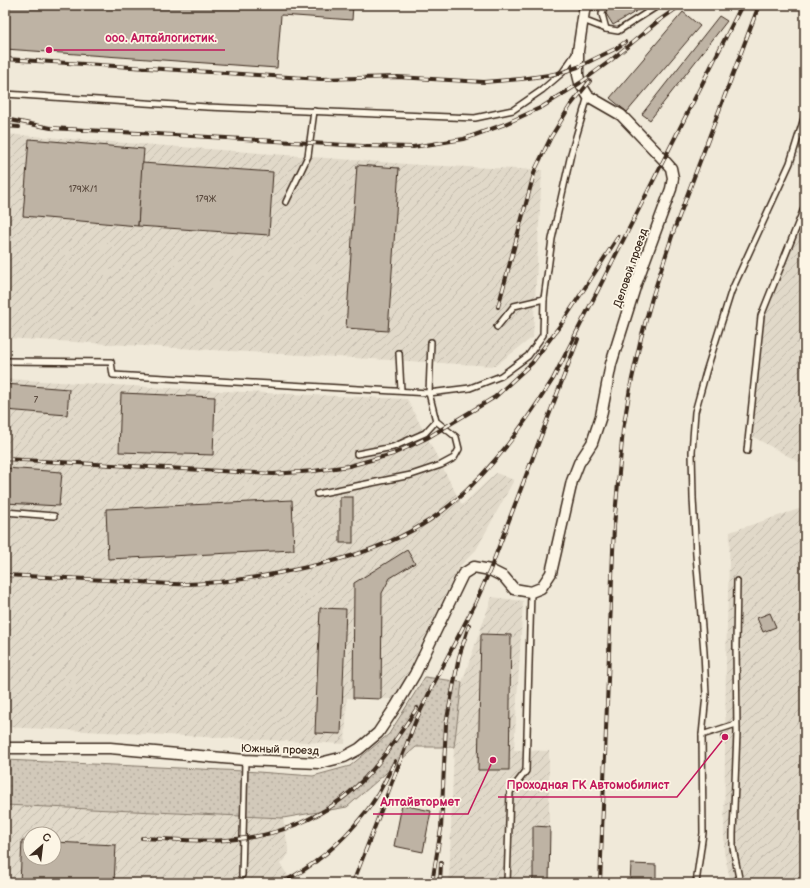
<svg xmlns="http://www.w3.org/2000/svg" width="810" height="888" font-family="'Balsamiq Sans',sans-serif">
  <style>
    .industrial { fill: url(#industrial-furrows); fill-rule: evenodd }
    .grass { fill: url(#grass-dots); stroke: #867a6c }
    .building { fill: #beb3a4; stroke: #3b2a1e }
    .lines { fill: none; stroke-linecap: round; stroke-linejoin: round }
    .lane-casing { stroke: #3b2a1e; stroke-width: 8 }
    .street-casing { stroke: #3b2a1e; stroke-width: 13 }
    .lane { stroke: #fcf5e5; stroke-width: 5 }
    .street { stroke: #fcf5e5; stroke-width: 10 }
    .rail-casing { stroke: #3b2a1e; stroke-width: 4 }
    .rail { stroke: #fcf5e5; stroke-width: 2.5; stroke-dasharray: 8; stroke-linecap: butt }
    .labels { text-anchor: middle; stroke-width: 3.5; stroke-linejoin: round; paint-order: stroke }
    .number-label { font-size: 9px; fill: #5c4c40 }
    .street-label { font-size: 11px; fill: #3b2a1e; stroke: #fcf5e5 }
    .leader { fill: none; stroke: #c2185b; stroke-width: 1.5 }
    .callout-dot { fill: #c2185b; stroke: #fcf5e5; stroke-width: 1.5 }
    .callout-label { font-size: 12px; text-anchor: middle; font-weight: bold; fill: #c2185b; stroke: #fcf5e5; stroke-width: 3.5; stroke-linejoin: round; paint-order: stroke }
  </style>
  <defs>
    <pattern id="industrial-furrows" width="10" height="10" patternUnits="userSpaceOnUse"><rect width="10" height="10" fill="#e1d9c9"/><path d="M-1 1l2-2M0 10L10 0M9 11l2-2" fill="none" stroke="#c2baac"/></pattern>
    <pattern id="grass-dots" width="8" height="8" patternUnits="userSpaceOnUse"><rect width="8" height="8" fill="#d2c9ba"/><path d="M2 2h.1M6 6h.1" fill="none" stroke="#b5ad9f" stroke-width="1.8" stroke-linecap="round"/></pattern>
  </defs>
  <rect width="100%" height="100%" fill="#f0e9d9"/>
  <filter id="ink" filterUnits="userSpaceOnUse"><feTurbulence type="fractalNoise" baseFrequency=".025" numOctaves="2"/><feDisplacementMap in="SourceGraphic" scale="8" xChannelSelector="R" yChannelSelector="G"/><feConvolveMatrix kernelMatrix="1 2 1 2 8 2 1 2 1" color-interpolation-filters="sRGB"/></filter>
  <g filter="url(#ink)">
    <g class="industrial">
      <polygon points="5,134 420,165 542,170 533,337 495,366 5,338"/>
      <polygon points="805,218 805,461 799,462 748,434 752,364 769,297"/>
      <polygon points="5,379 222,391 407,399 462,505 496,473 514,480 476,550 458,568 395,699 347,698 345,744 5,727"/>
      <polygon points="805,507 805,883 731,883 724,852 726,657 730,532"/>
      <polygon points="492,597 523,601 514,750 549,751 549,883 449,883 454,747 462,682"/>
      <path d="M5 805 283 818 289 854 280 864 293 883H5ZM30 834H54V858H30Z"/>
    </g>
    <polygon class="grass" points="425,677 462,682 454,747 416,747 347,807 283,818 5,805 5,760 244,771 313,776 350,766 389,734"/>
    <g class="building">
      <polygon points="5,5 353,5 352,20 281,15 277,68 5,49"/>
      <polygon points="616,5 647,5 613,25 605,12"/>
      <polygon points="683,12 700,26 627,112 610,98"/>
      <polygon points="719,16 727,21 650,120 642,114"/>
      <polygon points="29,139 144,149 138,226 23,216"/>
      <polygon points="142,163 273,172 269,235 138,226"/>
      <polygon points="357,165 399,168 388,331 346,328"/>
      <polygon points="5,384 69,389 67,415 5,410"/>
      <polygon points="121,393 215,397 213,455 119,452"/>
      <polygon points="5,468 62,472 59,506 5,503"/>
      <rect x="340" y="497" width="13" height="46"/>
      <polygon points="292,500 294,550 108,559 106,509"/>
      <polygon points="407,550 415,563 390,578 382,593 381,699 353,698 354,583"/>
      <polygon points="320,608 346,609 341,734 315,733"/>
      <polygon points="770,613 776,627 763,632 757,618"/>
      <polygon points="481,634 511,635 509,770 478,770"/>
      <polygon points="722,734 728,735 728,740 721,740"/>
      <polygon points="402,805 431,811 423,852 394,846"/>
      <polygon points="533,826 550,827 549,883 533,883"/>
      <polygon points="22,840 30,841 30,858 54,858 54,842 116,845 114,883 20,883"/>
      <polygon points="631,864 656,865 656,883 630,883"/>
    </g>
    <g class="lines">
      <g class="lane-casing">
        <g id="lane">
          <polyline points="585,7 604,8 608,5"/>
          <polyline points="604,8 602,14 606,29"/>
          <polyline points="583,20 606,29 618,31 659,5"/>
          <polyline points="5,94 207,107 475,118 513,110 542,90 563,72 576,53"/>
          <polyline points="286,202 308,156 314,111"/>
          <polyline points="497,327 514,306 544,299"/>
          <polyline points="399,353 401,391"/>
          <polyline points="5,361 111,362 113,375 429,393 470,388 501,376 528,356 543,335 544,299 552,239 571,154 588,96"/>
          <polyline points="747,451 761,316 805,206"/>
          <polyline points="357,454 393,447 425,433 436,421"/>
          <polyline points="317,494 411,475 441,465 454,458 459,449 456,437 436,421 429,393 431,342"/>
          <polyline points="5,512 54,516"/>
          <polyline points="737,581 736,645 737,732 733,834 733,848 740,883"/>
          <polyline points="736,724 702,735 706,695 704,652 696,555 693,498 692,452 695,412 706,372 731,292 790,163 805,115"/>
          <polyline points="242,875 245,760"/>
          <polyline points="507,883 510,792 526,771 531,592"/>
          <polyline points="696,883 703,833 702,735"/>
        </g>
      </g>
      <g class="street-casing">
        <polyline id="street" points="5,748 110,748 245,760 320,763 344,757 359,749 378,733 396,706 415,674 463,574 474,567 490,570 504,577 514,589 531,592 541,588 551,573 572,481 579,463 592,443 601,416 611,364 636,284 671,189 673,178 671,168 663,159 621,115 588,96 580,83 578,75 578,51 585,5"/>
      </g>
      <use href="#lane" class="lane"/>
      <use href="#street" class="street"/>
      <g class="rail-casing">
        <g id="rail">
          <polyline points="5,59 321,79 397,77 484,82 521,79 549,75 563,72 578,67 617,48 625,42"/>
          <polyline points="5,119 51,128 363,146 413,147 464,139 505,124 542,107 580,83 610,61 657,22 681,5"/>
          <polyline points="5,126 19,127"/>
          <polyline points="498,307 535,170 551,137 570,106 590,81"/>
          <polyline points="5,459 273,474 314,471 349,466 393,454 427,438 495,397 532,363 562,323 618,237"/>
          <path d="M5 575C46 577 86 579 127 581 147 582 167 585 187 584 225 583 262 577 298 569 346 559 388 547 430 520 481 486 520 431 553 379L742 5"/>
          <path d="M142 838C170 839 199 842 227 840 278 837 327 817 363 780 384 759 400 733 417 708"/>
          <path d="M281 883C313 867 342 842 364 814 377 799 386 779 395 761"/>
          <polyline points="353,883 416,720 433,685 475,604 490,570 578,339"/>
          <polyline points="432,883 441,829 446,724 459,657 469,625"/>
          <polyline points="440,883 441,863"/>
          <polyline points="600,883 614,526 623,430 630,388 641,338 652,298 674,230 759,5"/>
        </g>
      </g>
      <use href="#rail" class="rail"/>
    </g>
  </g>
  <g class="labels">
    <g class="number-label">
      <text x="83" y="192">179Ж/1</text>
      <text x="206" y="202">179Ж</text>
      <text x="36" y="403">7</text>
    </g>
    <g class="street-label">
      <text transform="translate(630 268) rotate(-71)" y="4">Деловой проезд</text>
      <text transform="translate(280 749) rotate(2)" y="4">Южный проезд</text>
    </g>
  </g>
  <path class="leader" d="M49 50L97 50H225M725 737L677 797H498M493 760L468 814H373"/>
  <g class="callout-dot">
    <circle cx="49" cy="50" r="4"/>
    <circle cx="725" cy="737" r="4"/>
    <circle cx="493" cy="760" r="4"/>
  </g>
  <g class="callout-label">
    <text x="161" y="42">ооо. Алтайлогистик.</text>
    <text x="588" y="789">Проходная ГК Автомобилист</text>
    <text x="420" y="806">Алтайвтормет</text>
  </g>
  <rect width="810" height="888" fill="none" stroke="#fcf5e5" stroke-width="20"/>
  <rect x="10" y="10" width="790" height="868" fill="none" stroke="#3b2a1e" stroke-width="1.5" filter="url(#ink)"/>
  <g transform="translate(42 846) rotate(28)"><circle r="19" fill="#fcf5e5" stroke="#afa495"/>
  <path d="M0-3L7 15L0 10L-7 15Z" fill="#3b2a1e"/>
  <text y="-6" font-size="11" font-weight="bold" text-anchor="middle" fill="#3b2a1e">С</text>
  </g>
</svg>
